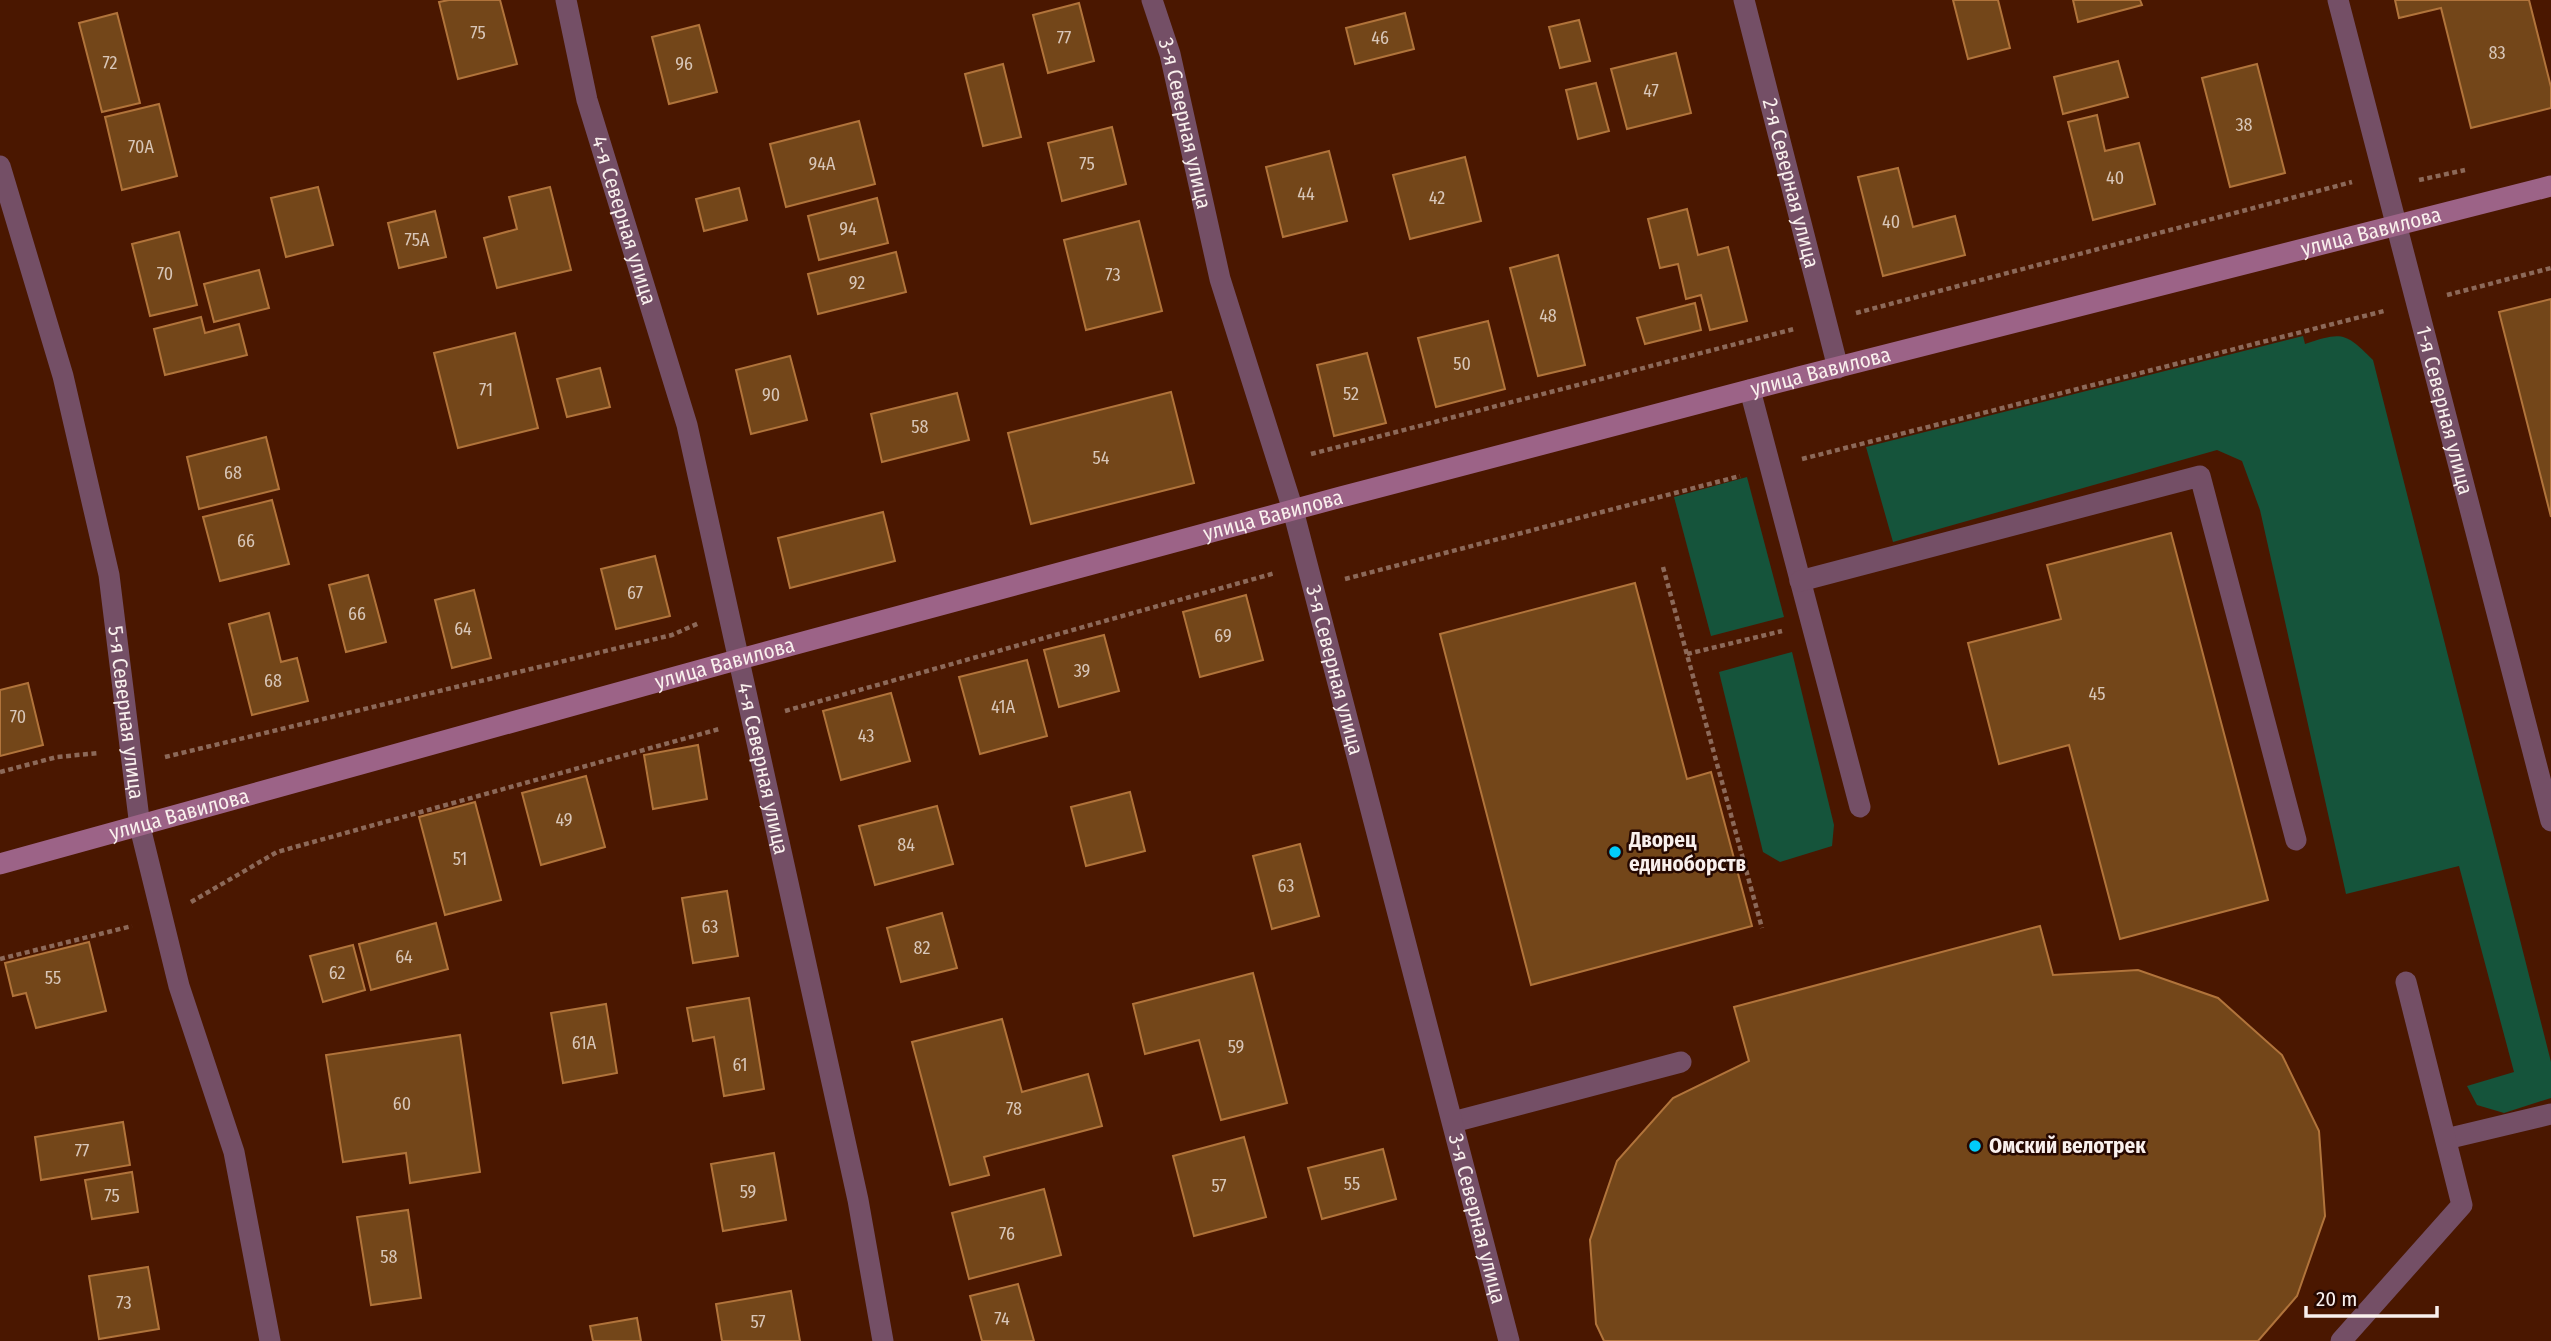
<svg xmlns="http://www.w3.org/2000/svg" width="2551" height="1341" font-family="'Fira Sans Condensed',sans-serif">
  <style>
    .green { fill: #15543b }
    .building { fill: #734619; stroke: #b1743b; stroke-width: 2 }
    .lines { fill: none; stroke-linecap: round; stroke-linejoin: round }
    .path { stroke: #8c6959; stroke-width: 4.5; stroke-dasharray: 5 3.5; stroke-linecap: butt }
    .lane { stroke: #744f66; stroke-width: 21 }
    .street { stroke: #744f66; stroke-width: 21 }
    .secondary { stroke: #9c6387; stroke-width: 21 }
    .poi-dot { fill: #01cbf9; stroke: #250801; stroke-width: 2.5 }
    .labels { text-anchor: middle; stroke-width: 5; stroke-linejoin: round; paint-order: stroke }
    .number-label { font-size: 18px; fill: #d8c6b8 }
    .street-label { font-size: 21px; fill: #f9f0ed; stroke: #250801 }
    .poi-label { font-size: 21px; font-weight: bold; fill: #f9f0ed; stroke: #250801; text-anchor: start }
  </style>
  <rect width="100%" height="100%" fill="#4a1700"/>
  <g class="green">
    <path d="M2303 336 2305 344C2343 331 2346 333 2373 360L2551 1062V1098L2504 1113 2477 1105 2467 1086 2514 1072 2459 866 2346 894 2260 510 2242 461 2217 450 1893 542 1866 447Z"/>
    <polygon points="1747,477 1784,617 1711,636 1674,497"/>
    <polygon points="1792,652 1834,825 1832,846 1780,862 1763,852 1719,672"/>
  </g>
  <g class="building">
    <polygon points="449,0 500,0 517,64 458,79 439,2"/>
    <polygon points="1953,0 1998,0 2010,48 1968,59"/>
    <polygon points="2073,0 2140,0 2142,5 2078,22"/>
    <polygon points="2395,0 2529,0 2551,87 2551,108 2471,128 2441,8 2399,18"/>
    <polygon points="1079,3 1094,61 1048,73 1033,15"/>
    <polygon points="117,13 140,103 102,112 79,23"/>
    <polygon points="1405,13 1414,49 1355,64 1346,28"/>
    <polygon points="1579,20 1590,61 1560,68 1549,27"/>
    <polygon points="699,25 717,92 669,104 652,37"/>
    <polygon points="1676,53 1691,113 1627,129 1611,69"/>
    <polygon points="2118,61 2128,97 2063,114 2054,77"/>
    <polygon points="1003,64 1021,137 983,146 965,74"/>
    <polygon points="2257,64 2285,173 2230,187 2202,78"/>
    <polygon points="1596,83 1609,131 1578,139 1566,90"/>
    <polygon points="159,104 177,176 122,190 105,117"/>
    <polygon points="2097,115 2105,151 2139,143 2155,204 2093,220 2068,122"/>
    <polygon points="859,121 875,184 786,207 770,144"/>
    <polygon points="1112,127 1126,184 1062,201 1048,143"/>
    <polygon points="1329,151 1347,221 1283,237 1266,167"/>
    <polygon points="1465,157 1481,221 1410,239 1393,175"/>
    <polygon points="1898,168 1913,227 1955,216 1965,255 1883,276 1858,177"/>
    <polygon points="318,187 333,245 286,257 271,198"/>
    <polygon points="550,187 571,270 497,288 484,238 517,229 509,197"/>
    <polygon points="739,188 747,220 704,231 696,199"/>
    <polygon points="877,198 888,243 819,260 808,216"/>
    <polygon points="1687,209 1698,255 1728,247 1747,321 1710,330 1701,295 1686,299 1678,264 1660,268 1648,219"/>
    <polygon points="435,211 446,257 399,268 388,223"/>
    <polygon points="1139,221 1162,311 1086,330 1064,240"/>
    <polygon points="179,232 197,305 150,316 132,244"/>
    <polygon points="896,252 906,292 818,314 808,274"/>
    <polygon points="1558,255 1585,365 1538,376 1510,268"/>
    <polygon points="259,270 269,308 214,322 204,284"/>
    <polygon points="2551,299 2551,517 2499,312"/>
    <polygon points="1695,303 1701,330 1645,344 1637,318"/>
    <polygon points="201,317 205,333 239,324 247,355 165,375 154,329"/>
    <polygon points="1488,321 1505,389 1436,407 1418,338"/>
    <polygon points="515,333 538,428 458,448 434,353"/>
    <polygon points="1367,353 1386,423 1334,436 1317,365"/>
    <polygon points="790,356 807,420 751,434 736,370"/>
    <polygon points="600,368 610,407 567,417 557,379"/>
    <polygon points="1171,392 1194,483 1031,524 1008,433"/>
    <polygon points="957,393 969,440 882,462 871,414"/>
    <polygon points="266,437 279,489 199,509 187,457"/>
    <polygon points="272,500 289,564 220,581 203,517"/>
    <polygon points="883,512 895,561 790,588 778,538"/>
    <polygon points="2171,533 2268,900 2120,939 2069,745 1999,764 1968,643 2061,619 2047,565"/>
    <polygon points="655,556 670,616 616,629 601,569"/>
    <polygon points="368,575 386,642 346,652 329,585"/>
    <polygon points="1635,583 1687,779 1711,772 1752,926 1531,985 1440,634"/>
    <polygon points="474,590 491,658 452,668 435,600"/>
    <polygon points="1246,595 1263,660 1200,677 1183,612"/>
    <polygon points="269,613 281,662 297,658 308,701 252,715 229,624"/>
    <polygon points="1104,635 1119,691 1059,707 1044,650"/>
    <polygon points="1027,660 1047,736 980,754 959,677"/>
    <polygon points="28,683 43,745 0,756 0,690"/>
    <polygon points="891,693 910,761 841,780 823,711"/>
    <polygon points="698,745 707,799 653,809 644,755"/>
    <polygon points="586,776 605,847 541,865 522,793"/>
    <polygon points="1130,792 1145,851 1086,866 1071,807"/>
    <polygon points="475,802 501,900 445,915 419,817"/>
    <polygon points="937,806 953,864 875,885 859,826"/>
    <polygon points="1300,844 1319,916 1272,929 1253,856"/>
    <polygon points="727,891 738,956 693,963 682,898"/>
    <polygon points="942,913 957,968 901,982 887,928"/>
    <polygon points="436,923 448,969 371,990 359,944"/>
    <polygon points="2040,926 2053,975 2138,970 2218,998 2282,1055 2319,1131 2325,1216 2297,1296 2258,1341 1604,1341 1596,1324 1590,1240 1617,1161 1673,1098 1749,1061 1734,1007"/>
    <polygon points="89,942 106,1011 36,1028 26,993 13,996 5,963"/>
    <polygon points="353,945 365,990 323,1002 310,956"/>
    <polygon points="1253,973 1287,1103 1221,1120 1199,1040 1145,1054 1133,1004"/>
    <polygon points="749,998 764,1089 724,1096 714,1037 693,1041 687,1008"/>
    <polygon points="606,1004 617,1073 563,1083 551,1013"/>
    <polygon points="1002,1019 1022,1092 1088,1074 1102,1126 984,1157 989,1175 950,1185 912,1042"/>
    <polygon points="460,1035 480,1172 410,1183 406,1153 343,1162 326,1055"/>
    <polygon points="123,1122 130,1165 41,1180 35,1137"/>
    <polygon points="1244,1137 1266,1217 1194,1236 1173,1156"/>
    <polygon points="1383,1149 1396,1199 1322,1219 1308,1168"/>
    <polygon points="774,1153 786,1220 723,1231 711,1164"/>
    <polygon points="132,1172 138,1212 92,1219 85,1180"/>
    <polygon points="1044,1189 1061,1255 969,1279 952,1213"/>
    <polygon points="408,1210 421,1298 371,1305 357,1217"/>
    <polygon points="148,1267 159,1329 99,1339 89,1276"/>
    <polygon points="1018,1284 1034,1341 982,1341 970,1296"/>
    <polygon points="791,1291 800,1341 722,1341 716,1304"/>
    <polygon points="637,1318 641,1341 593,1341 590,1326"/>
  </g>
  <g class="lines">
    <g class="path">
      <polyline points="2419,180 2465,170"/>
      <polyline points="2447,295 2551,268"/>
      <polyline points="1856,313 2352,182"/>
      <polyline points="1311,454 1794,329"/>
      <polyline points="1802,459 2384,311"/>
      <polyline points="1663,567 1762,928"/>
      <polyline points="1345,579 1740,476"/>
      <polyline points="1687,654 1782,631"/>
      <polyline points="785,711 1275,573"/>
      <polyline points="165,757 672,635 699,623"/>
      <polyline points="0,772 57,757 99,753"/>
      <polyline points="191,902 277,852 719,729"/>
      <polyline points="0,959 132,926"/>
    </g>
    <g class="lane">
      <polyline points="1750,390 1860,807"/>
      <polyline points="1800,581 2200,476 2296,840"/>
      <polyline points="1453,1122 1681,1062"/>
      <polyline points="2446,1139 2551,1114"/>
      <polyline points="2341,1341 2462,1205 2406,982"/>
    </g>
    <g class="street">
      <path id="s1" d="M566 0 587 100 687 425 858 1200 883 1341"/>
      <path id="s2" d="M1152 0 1170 54 1220 279 1293 510 1509 1341"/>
      <path id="s3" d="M1744 0 1838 368"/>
      <path id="s4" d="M2338 0 2551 821"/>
      <path id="s5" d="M0 166 63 376 109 575 140 827 179 986 234 1152 270 1341"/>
    </g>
    <path class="secondary" id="s6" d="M0 864 740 659 1341 497 1799 377 2551 186"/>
  </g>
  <g class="poi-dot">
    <circle cx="1615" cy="852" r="7"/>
    <circle cx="1975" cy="1146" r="7"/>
  </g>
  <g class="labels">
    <g class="number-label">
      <text x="478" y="39">75</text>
      <text x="1064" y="44">77</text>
      <text x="1380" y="44">46</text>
      <text x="2497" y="59">83</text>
      <text x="110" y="69">72</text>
      <text x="684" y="70">96</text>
      <text x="1651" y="97">47</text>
      <text x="2244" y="131">38</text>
      <text x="141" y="153">70А</text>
      <text x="822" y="170">94А</text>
      <text x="1087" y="170">75</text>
      <text x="2115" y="184">40</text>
      <text x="1306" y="200">44</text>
      <text x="1437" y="204">42</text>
      <text x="1891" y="228">40</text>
      <text x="848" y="235">94</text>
      <text x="417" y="246">75А</text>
      <text x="165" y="280">70</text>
      <text x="1113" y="281">73</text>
      <text x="857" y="289">92</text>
      <text x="1548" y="322">48</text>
      <text x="1462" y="370">50</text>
      <text x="486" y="396">71</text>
      <text x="1351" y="400">52</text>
      <text x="771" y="401">90</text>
      <text x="920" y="433">58</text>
      <text x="1101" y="464">54</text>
      <text x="233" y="479">68</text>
      <text x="246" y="547">66</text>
      <text x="635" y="599">67</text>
      <text x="357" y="620">66</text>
      <text x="463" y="635">64</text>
      <text x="1223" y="642">69</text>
      <text x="1082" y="677">39</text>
      <text x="273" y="687">68</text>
      <text x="2097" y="700">45</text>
      <text x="1003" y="713">41А</text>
      <text x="18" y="723">70</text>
      <text x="866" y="742">43</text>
      <text x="564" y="826">49</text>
      <text x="906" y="851">84</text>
      <text x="460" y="865">51</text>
      <text x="1286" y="892">63</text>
      <text x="710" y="933">63</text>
      <text x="922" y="954">82</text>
      <text x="404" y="963">64</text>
      <text x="337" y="979">62</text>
      <text x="53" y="984">55</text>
      <text x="584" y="1049">61А</text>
      <text x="1236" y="1053">59</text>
      <text x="740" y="1071">61</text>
      <text x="402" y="1110">60</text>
      <text x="1014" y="1115">78</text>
      <text x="82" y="1157">77</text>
      <text x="1352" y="1190">55</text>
      <text x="1219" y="1192">57</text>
      <text x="748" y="1198">59</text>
      <text x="112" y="1202">75</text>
      <text x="1007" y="1240">76</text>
      <text x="389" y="1263">58</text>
      <text x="124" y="1309">73</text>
      <text x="1002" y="1325">74</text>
      <text x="758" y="1328">57</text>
    </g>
    <g class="street-label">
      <text dy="7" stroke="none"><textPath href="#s2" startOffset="128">3-я Северная улица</textPath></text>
      <text dy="7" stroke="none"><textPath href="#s3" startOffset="189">2-я Северная улица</textPath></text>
      <text dy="7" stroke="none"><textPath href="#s1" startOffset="228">4-я Северная улица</textPath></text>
      <text dy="7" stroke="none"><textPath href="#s6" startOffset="2454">улица Вавилова</textPath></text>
      <text dy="7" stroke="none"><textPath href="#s6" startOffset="1886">улица Вавилова</textPath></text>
      <text dy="7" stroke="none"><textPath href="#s4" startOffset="424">1-я Северная улица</textPath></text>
      <text dy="7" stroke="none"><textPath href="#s6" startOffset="1320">улица Вавилова</textPath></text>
      <text dy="7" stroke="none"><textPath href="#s6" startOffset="752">улица Вавилова</textPath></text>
      <text dy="7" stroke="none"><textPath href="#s2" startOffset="695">3-я Северная улица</textPath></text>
      <text dy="7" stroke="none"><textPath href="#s5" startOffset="562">5-я Северная улица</textPath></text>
      <text dy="7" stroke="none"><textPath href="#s1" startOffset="794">4-я Северная улица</textPath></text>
      <text dy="7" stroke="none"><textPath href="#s6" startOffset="186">улица Вавилова</textPath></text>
      <text dy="7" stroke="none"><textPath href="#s2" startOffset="1262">3-я Северная улица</textPath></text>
    </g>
    <g class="poi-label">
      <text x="1629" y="847">Дворец<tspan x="1629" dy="24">единоборств</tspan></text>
      <text x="1989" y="1153">Омский велотрек</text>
    </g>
  </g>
  <path d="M2306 1306v10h131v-10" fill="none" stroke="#f9f0ed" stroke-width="3.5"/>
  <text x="2316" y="1306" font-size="21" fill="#f9f0ed" stroke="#250801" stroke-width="5" paint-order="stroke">20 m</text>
</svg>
